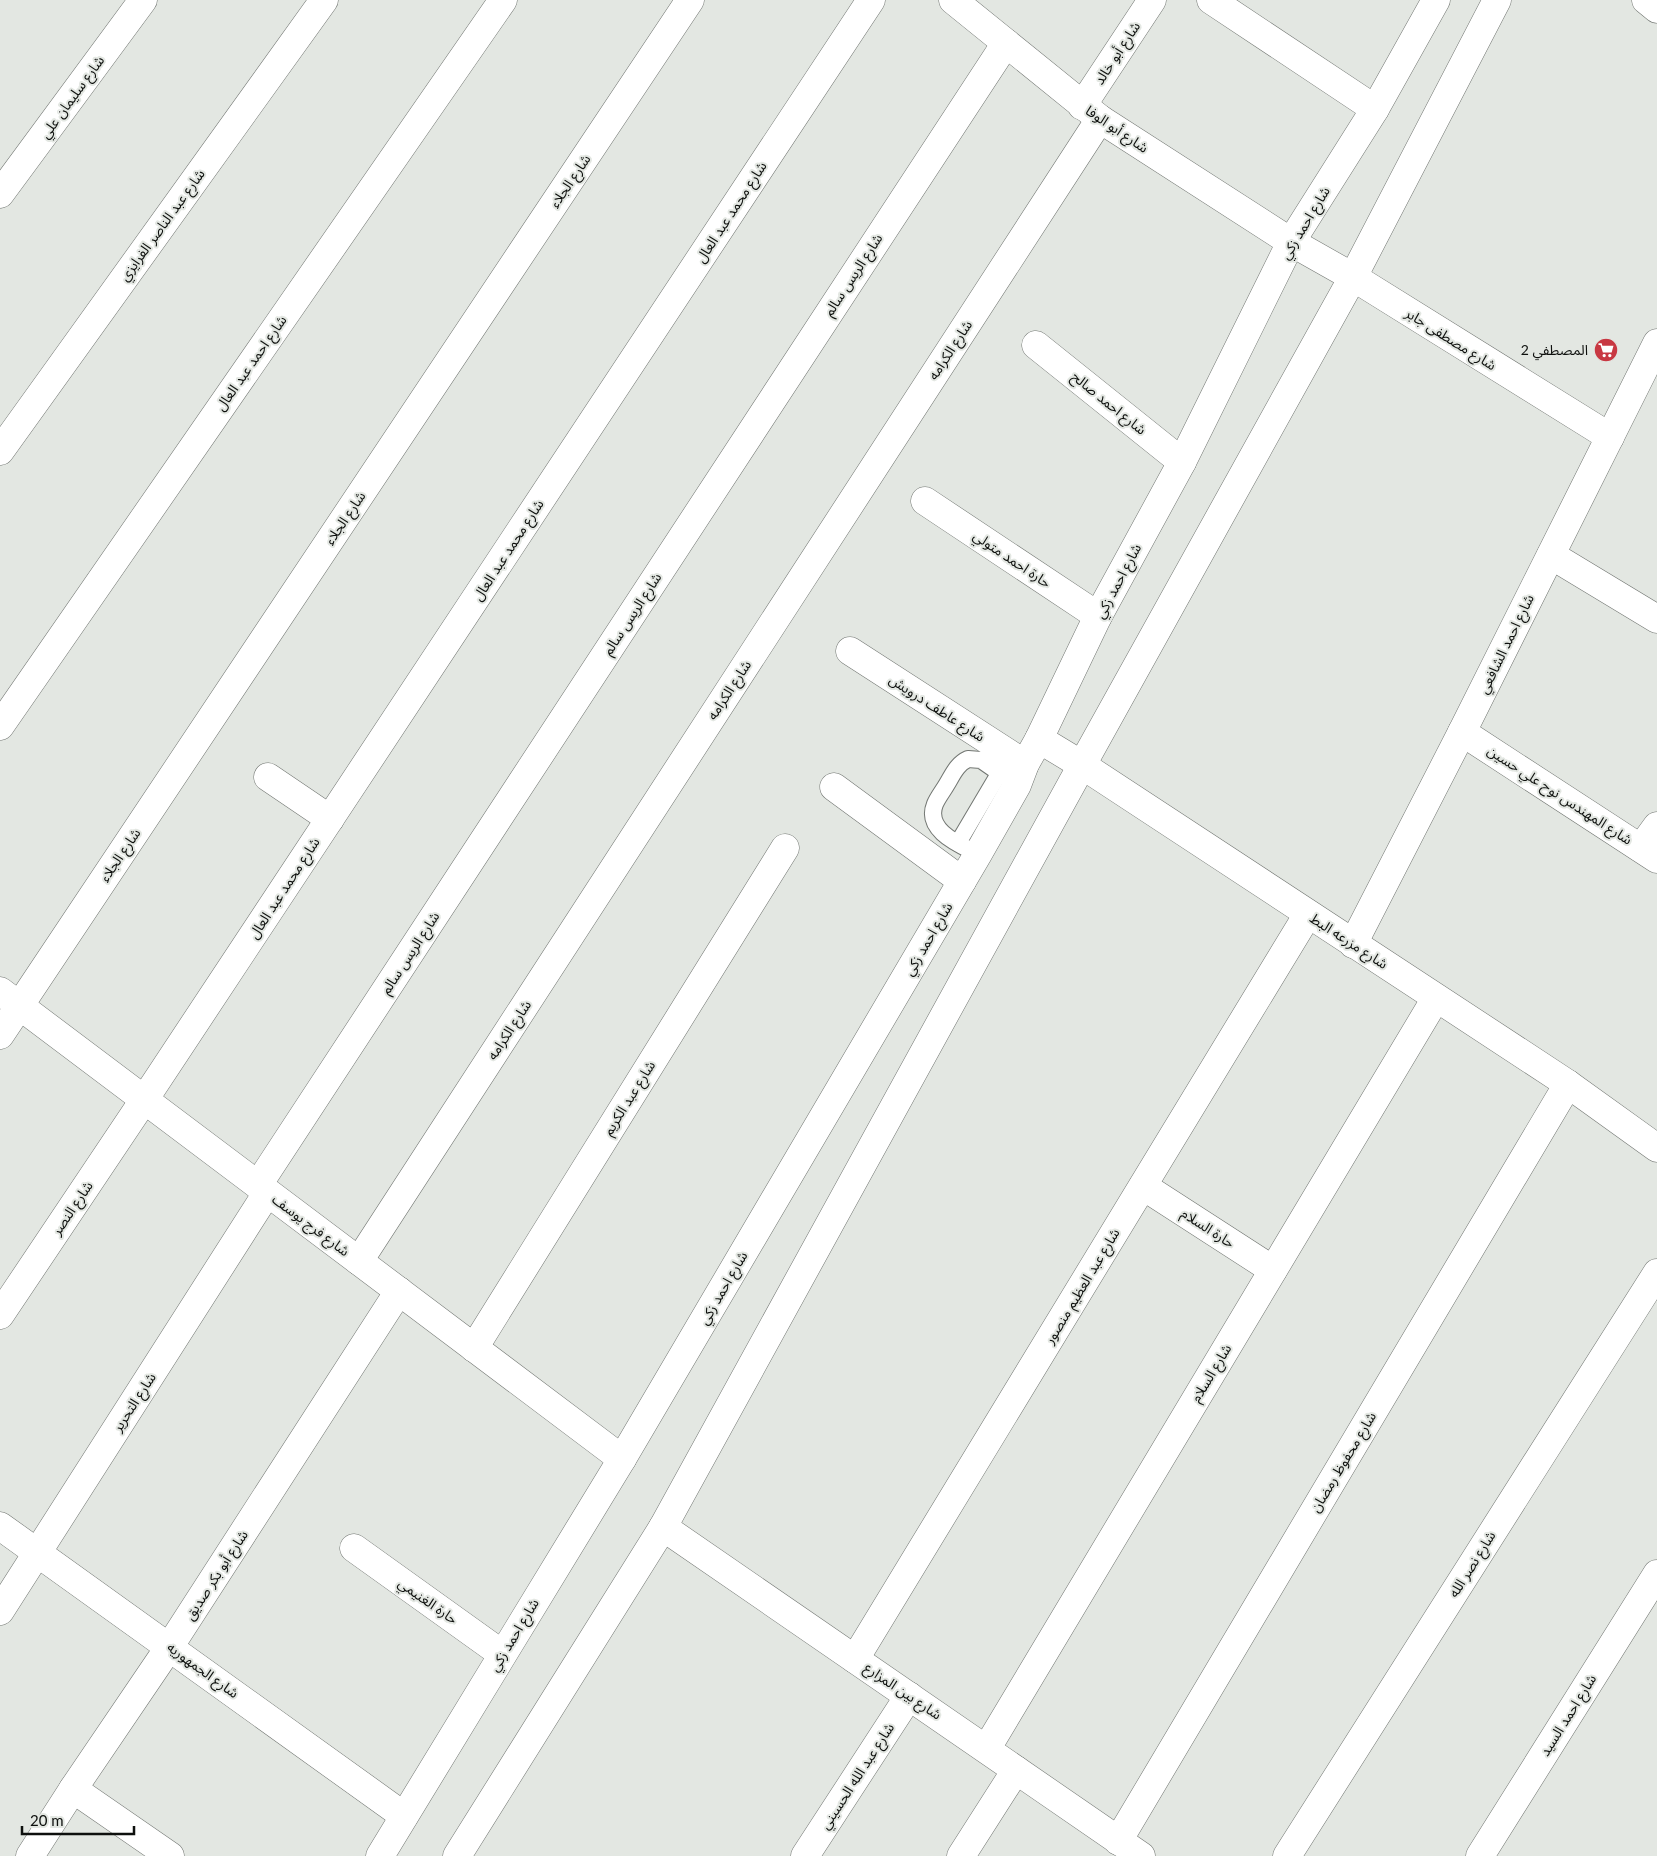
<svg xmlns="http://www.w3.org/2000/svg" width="1657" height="1856" font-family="Lato,'Noto Sans Arabic',sans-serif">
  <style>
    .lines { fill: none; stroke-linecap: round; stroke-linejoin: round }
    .service-casing { stroke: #727672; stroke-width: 18 }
    .minor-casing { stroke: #727672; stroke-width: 29 }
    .tertiary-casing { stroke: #727672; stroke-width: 29 }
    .service { stroke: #fff; stroke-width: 16 }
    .minor { stroke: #fff; stroke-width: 28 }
    .tertiary { stroke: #fff; stroke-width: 28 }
    .labels { text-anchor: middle; stroke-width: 4; stroke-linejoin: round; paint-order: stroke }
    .street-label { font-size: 14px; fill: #0e100e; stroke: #e3e7e2 }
    .poi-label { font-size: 14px; fill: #0e100e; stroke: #e3e7e2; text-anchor: end }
  </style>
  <rect width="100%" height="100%" fill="#e3e7e2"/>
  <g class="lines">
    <g class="service-casing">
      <g id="service">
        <polyline points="958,843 1000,772"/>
        <path d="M978 854C961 845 924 831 935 804 938 797 943 791 947 784 953 774 957 764 968 759L981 760 1017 785"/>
      </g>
    </g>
    <g class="minor-casing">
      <g id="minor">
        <polyline points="953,0 1100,119 1291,242 1353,277 1610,437"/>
        <polyline points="1211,0 1375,109"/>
        <polyline points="1646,0 1657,9"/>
        <polyline points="1082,106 1152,0"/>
        <polyline points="0,194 143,0"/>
        <polyline points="1036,345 1182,462"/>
        <polyline points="0,451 324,0"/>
        <polyline points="925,501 1098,616"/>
        <polyline points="1551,555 1657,619"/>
        <polyline points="850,651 1025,764"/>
        <polyline points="0,726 503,0"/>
        <polyline points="1462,732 1657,859"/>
        <polyline points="1039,739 1082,765 1568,1084 1657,1148"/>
        <polyline points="268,777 330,819"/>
        <polyline points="834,787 962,881"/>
        <polyline points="1641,848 1657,826"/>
        <polyline points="1353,944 1462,732 1657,343"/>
        <polyline points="0,991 622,1459"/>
        <polyline points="0,1035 690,0"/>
        <polyline points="258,1185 1006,43"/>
        <polyline points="1143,1186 1273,1270"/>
        <polyline points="359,1261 1100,119"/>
        <polyline points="0,1315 144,1100 871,0"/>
        <polyline points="474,1348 785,848"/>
        <polyline points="0,1526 404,1816"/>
        <polyline points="663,1527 1141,1856"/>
        <polyline points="354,1548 502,1654"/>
        <polyline points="0,1611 267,1193"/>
        <polyline points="855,1659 1308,914"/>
        <polyline points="987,1748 1436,998"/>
        <polyline points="73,1789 170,1856"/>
        <polyline points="1118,1841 1568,1084"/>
        <polyline points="30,1856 73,1789 170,1646 399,1291"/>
        <polyline points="805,1856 909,1696"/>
        <polyline points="961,1856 1016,1770"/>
        <polyline points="1287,1856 1657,1273"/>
        <polyline points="1480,1856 1657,1574"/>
      </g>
    </g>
    <g class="tertiary-casing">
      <g id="tertiary">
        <polyline points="380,1856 622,1459 978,854 1017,785 1025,764 1039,739 1098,616 1182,462 1291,242 1375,109 1436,0"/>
        <polyline points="457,1856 663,1527 1082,765 1353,277 1497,0"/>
      </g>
    </g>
    <use href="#service" class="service"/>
    <use href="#minor" class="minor"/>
    <use href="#tertiary" class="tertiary"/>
  </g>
  <defs>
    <g id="supermarket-disc" transform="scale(1.25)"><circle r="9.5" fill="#c83842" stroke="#e3e7e2"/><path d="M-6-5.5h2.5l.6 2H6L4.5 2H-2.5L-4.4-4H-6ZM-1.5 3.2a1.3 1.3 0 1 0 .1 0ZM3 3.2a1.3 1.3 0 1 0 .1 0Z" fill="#fff"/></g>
  </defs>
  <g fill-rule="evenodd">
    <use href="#supermarket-disc" x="1606" y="350"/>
  </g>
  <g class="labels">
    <g class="street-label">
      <text transform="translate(1117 53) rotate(-57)" y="5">شارع أبو خالد</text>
      <text transform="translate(72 97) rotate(-54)" y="5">شارع سليمان علي</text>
      <text transform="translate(1117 129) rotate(34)" y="5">شارع أبو الوفا</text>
      <text transform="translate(570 181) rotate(-56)" y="5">شارع الجلاء</text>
      <text transform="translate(731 212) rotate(-57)" y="5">شارع محمد عبد العال</text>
      <text transform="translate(1305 223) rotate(-59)" y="5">شارع احمد زكي</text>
      <text transform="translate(162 225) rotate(-54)" y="5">شارع عبد الناصر الفرايزي</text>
      <text transform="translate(853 275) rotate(-57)" y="5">شارع الريس سالم</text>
      <text transform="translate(1451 339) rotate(32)" y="5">شارع مصطفى جابر</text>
      <text transform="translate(950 350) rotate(-57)" y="5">شارع الكرامه</text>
      <text transform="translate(251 363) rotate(-55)" y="5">شارع احمد عبد العال</text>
      <text transform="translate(1109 403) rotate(39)" y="5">شارع احمد صالح</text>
      <text transform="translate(345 518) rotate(-56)" y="5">شارع الجلاء</text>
      <text transform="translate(508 550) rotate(-57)" y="5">شارع محمد عبد العال</text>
      <text transform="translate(1012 559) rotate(34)" y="5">حارة احمد متولي</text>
      <text transform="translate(1118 581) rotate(-62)" y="5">شارع احمد زكي</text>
      <text transform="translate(632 614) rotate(-57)" y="5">شارع الريس سالم</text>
      <text transform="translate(1506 644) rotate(-64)" y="5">شارع احمد الشافعي</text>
      <text transform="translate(729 690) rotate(-57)" y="5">شارع الكرامه</text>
      <text transform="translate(937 708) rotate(33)" y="5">شارع عاطف درويش</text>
      <text transform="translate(1560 795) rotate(33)" y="5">شارع المهندس نوح علي حسين</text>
      <text transform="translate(120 855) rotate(-56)" y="5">شارع الجلاء</text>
      <text transform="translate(284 888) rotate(-57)" y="5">شارع محمد عبد العال</text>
      <text transform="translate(928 939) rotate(-60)" y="5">شارع احمد زكي</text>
      <text transform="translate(1349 941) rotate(33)" y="5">شارع مزرعه البط</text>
      <text transform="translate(410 953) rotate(-57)" y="5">شارع الريس سالم</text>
      <text transform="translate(509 1030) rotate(-57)" y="5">شارع الكرامه</text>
      <text transform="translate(629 1098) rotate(-58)" y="5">شارع عبد الكريم</text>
      <text transform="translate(72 1208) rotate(-56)" y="5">شارع النصر</text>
      <text transform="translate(311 1225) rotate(37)" y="5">شارع فرج يوسف</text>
      <text transform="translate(1208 1228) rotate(33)" y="5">حارة السلام</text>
      <text transform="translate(1082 1286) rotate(-59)" y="5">شارع عبد العظيم منصور</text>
      <text transform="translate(723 1288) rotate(-60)" y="5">شارع احمد زكي</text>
      <text transform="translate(1211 1373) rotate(-59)" y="5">شارع السلام</text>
      <text transform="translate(134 1402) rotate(-57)" y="5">شارع التحرير</text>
      <text transform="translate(1343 1462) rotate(-59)" y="5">شارع محفوظ رمضان</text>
      <text transform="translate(1472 1564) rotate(-58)" y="5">شارع نصر الله</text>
      <text transform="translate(216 1575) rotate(-57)" y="5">شارع أبو بكر صديق</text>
      <text transform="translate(428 1601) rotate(35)" y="5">حارة الغنيمي</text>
      <text transform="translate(514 1635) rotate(-59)" y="5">شارع احمد زكي</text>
      <text transform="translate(203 1670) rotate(36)" y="5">شارع الجمهوريه</text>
      <text transform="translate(903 1691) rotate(34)" y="5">شارع بين المزارع</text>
      <text transform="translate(1568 1715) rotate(-58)" y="5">شارع احمد السيد</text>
      <text transform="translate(857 1776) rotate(-57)" y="5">شارع عبد الله الحسيني</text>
    </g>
    <g class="poi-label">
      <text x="1588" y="355">المصطفي 2</text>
    </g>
  </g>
  <path d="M22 1826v8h112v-8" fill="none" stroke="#0e100e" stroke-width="2.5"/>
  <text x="30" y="1826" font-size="15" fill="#0e100e" stroke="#e3e7e2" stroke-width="4" paint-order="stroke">20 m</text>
</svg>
